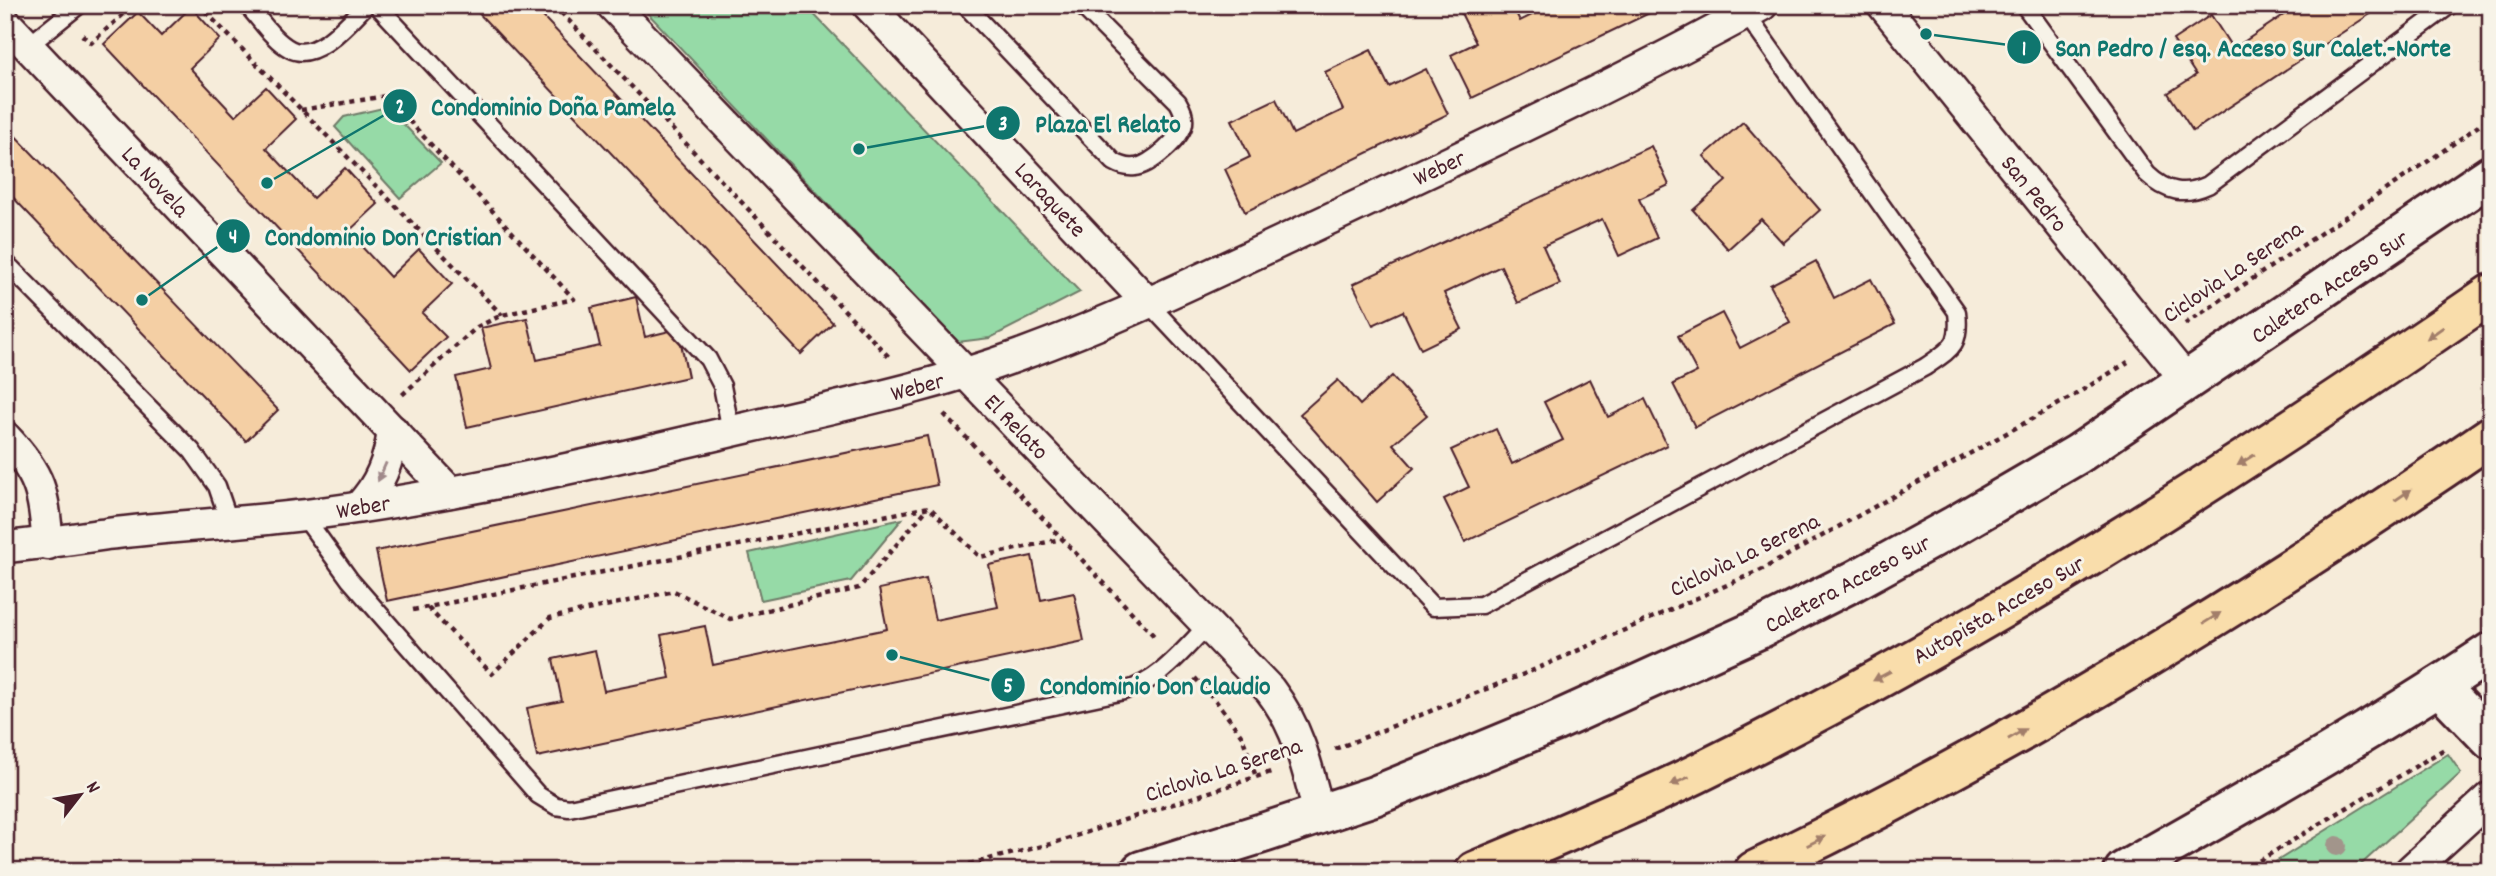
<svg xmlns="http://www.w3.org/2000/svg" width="2496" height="876" font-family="Dekko,sans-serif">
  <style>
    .green { fill: #96daa7; stroke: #707c69; stroke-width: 2 }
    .building { fill: #f4cfa4; stroke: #4a1f2b; stroke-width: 2 }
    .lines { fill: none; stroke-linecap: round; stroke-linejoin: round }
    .lane-casing { stroke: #4a1f2b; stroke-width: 21 }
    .street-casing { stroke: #4a1f2b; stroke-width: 35 }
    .secondary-casing { stroke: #4a1f2b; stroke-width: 44 }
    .highway-casing { stroke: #4a1f2b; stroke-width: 44 }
    .path { stroke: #4a1f2b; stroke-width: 4.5; stroke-dasharray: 5 5; stroke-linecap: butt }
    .lane { stroke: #f7f3e8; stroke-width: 16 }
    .street { stroke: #f7f3e8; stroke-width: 30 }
    .secondary { stroke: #f7f3e8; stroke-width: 38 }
    .highway { stroke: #f9ddab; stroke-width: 38 }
    .tree { fill: #a2958b }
    .oneway { fill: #a27e6b }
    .oneway2 { fill: #a0898a }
    .labels { text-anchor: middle; stroke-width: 6; stroke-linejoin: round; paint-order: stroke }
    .street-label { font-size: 24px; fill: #4a1f2b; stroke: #f7f3e8 }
    .leader { fill: none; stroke: #0f766e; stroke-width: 2.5 }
    .callout-dot { fill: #0f766e; stroke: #f7f3e8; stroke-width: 2.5 }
    .mark-label { font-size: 21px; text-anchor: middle; font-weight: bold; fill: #fff }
    .callout-label { font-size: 26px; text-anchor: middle; font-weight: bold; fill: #0f766e; stroke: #f7f3e8; stroke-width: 6; stroke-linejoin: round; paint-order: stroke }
  </style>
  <rect width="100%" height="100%" fill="#f6ecda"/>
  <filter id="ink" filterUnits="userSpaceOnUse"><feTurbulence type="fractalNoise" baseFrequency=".0143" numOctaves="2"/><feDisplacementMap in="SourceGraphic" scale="14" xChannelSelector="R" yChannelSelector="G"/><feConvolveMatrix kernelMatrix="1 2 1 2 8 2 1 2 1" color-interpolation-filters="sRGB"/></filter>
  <g filter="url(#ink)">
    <g class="green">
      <polygon points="640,5 805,5 1080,292 990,338 958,342"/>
      <polygon points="387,107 441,163 400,198 335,127 344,117"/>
      <polygon points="902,519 851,581 761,600 749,553"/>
      <polygon points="2448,754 2461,773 2354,871 2261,871"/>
    </g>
    <g class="building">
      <polygon points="471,5 532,5 833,323 801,354"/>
      <polygon points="1461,5 1512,5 1520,21 1552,5 1666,5 1472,98 1451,55 1476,43 1458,7"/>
      <polygon points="2279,5 2384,5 2193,131 2168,93 2196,75 2173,40 2211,15 2233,49 2285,14"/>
      <polygon points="191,7 220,39 190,68 235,116 266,87 296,119 266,148 313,198 345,168 378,204 348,232 390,277 419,249 452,284 422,313 446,337 411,370 104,44 138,12 161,36"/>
      <polygon points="1371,50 1389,87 1426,69 1448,114 1245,212 1225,169 1250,157 1232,120 1276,99 1293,134 1343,110 1325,72"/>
      <polygon points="1743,122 1820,210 1783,243 1761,219 1728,249 1693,210 1726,181 1704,156"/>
      <polygon points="5,125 278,410 246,441 5,189"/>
      <polygon points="1651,146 1669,185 1639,199 1657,238 1619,256 1602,219 1543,246 1560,284 1518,303 1501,266 1444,293 1462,329 1421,349 1403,311 1373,325 1353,284"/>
      <polygon points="1816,261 1834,298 1871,279 1895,324 1695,427 1673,384 1697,372 1678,336 1722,313 1740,348 1790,322 1770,285"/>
      <polygon points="636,297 645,337 678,329 688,377 467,427 456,377 491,369 481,328 527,318 537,360 600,346 591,308"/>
      <polygon points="1392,376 1427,415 1393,444 1414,468 1377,502 1300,414 1338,380 1360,405"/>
      <polygon points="1590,379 1608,417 1645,399 1667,445 1465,542 1444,499 1469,487 1451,450 1496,429 1512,464 1563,440 1544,402"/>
      <polygon points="927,436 937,485 387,601 376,551"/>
      <polygon points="1032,556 1041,600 1074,593 1084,641 537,757 527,708 562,701 553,659 595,650 604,691 670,678 661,635 705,626 713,665 887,629 879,589 926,579 935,620 998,607 989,565"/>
    </g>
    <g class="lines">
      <g class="lane-casing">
        <g id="lane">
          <path d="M247 5C260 19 273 40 290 49 316 63 349 22 366 5"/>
          <polyline points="377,5 708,359 722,386 731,431"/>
          <path d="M965 5 1114 162C1121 166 1127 168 1135 167 1150 166 1182 138 1184 123 1185 115 1182 109 1178 102L1081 5"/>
          <path d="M2024 5 2147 174C2166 192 2184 196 2208 185L2450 5"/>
          <polyline points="28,46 79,5"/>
          <polyline points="5,262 192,451 217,486 230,524"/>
          <path d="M1147 302 1433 607 1481 605 1925 367C1951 349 1961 346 1957 312L1746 14"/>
          <path d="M303 515 350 580 538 795 556 806 569 808 1124 691C1160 681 1182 651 1208 625"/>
        </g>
      </g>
      <g class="street-casing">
        <g id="street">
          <path d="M612 5 1270 690C1299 728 1308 770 1319 814"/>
          <polyline points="868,5 1147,302"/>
          <polyline points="1883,5 2187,381"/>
          <polyline points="5,22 450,492"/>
          <path d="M5 437C42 476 43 492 48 544"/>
          <path d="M359 507C380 485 389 461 393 431"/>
          <path d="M5 547C40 544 73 539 107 534 178 525 249 523 320 513 462 494 602 462 741 429 834 407 929 388 1020 355 1125 317 1226 267 1327 220 1473 151 1620 83 1762 5"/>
          <polyline points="2410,871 2491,797"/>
        </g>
      </g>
      <g class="secondary-casing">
        <g id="secondary">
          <polyline points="2439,686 2491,740"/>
          <polyline points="1141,871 1266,832 1374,796 1467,758 1552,723 1757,630 1854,581 1956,525 2078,454 2491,175"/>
          <path d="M2124 871C2248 801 2372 731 2491 652"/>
        </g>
      </g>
      <g class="highway-casing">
        <g id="highway">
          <path d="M1475 871C1550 840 1624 809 1696 774 1975 637 2236 470 2491 294"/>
          <path d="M1754 871C2012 748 2256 597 2491 436"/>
        </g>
      </g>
      <g class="path">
        <polyline points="199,5 502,315"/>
        <polyline points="554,5 889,357"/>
        <polyline points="82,35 91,43 134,5"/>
        <polyline points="301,110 386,96 574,299 502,315 477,327 402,395"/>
        <polyline points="2185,324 2433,158 2491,117"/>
        <polyline points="944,414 1157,639"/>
        <polyline points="428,608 492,674 550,618 674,591 730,619 859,588 928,508"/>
        <polyline points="413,610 929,507 980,557 1061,539"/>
        <polyline points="1195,678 1216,701 1242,736 1256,777"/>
        <polyline points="1335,749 1529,672 1761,570 2073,396 2128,362"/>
        <polyline points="940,871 1051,844 1274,771"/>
        <polyline points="2242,871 2446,748"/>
      </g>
      <use href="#lane" class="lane"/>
      <use href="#street" class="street"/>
      <use href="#secondary" class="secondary"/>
      <use href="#highway" class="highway"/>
    </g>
    <circle class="tree" cx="2337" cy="846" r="10"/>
    <defs><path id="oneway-solid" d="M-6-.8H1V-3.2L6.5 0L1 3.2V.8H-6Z" transform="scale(1.75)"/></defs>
    <g class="oneway">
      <use href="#oneway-solid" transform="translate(2435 333) rotate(145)"/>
      <use href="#oneway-solid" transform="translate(2246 460) rotate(148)"/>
      <use href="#oneway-solid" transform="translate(2403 495) rotate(-34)"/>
      <use href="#oneway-solid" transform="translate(2212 618) rotate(-32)"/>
      <use href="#oneway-solid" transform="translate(1882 676) rotate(152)"/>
      <use href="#oneway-solid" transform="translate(2017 734) rotate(-30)"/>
      <use href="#oneway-solid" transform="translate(1680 781) rotate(156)"/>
      <use href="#oneway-solid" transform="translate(1816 841) rotate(-27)"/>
    </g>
    <use class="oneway2" href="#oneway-solid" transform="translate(382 472) rotate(114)"/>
  </g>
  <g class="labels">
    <g class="street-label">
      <text transform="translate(1439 167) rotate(-25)" y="8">Weber</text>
      <text transform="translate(156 181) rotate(47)" y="8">La Novela</text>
      <text transform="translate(2035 193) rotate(51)" y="8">San Pedro</text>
      <text transform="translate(1051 199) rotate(47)" y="8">Laraquete</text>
      <text transform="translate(2232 271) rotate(-34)" y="8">Ciclovìa La Serena</text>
      <text transform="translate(2329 286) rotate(-34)" y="8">Caletera Acceso Sur</text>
      <text transform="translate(917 386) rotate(-15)" y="8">Weber</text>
      <text transform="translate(1017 426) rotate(46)" y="8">El Relato</text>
      <text transform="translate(363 506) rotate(-9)" y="8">Weber</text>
      <text transform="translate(1744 554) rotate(-26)" y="8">Ciclovìa La Serena</text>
      <text transform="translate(1847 583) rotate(-28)" y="8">Caletera Acceso Sur</text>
      <text transform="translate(1998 609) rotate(-30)" y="8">Autopista Acceso Sur</text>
      <text transform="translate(1223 769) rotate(-18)" y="8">Ciclovìa La Serena</text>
    </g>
  </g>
  <path class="leader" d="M1926 34L2024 47M267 183L400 106M859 149L1003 123M142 300L233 236M892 655L1008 685"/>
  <g class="callout-dot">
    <circle cx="1926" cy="34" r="7"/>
    <circle cx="267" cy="183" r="7"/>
    <circle cx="859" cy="149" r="7"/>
    <circle cx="142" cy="300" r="7"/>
    <circle cx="892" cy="655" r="7"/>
    <circle cx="2024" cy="47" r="18"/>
    <circle cx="400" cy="106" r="18"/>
    <circle cx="1003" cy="123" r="18"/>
    <circle cx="233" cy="236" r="18"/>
    <circle cx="1008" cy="685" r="18"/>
  </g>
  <g class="mark-label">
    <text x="2024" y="55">1</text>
    <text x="400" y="113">2</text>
    <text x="1003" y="130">3</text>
    <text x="233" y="243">4</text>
    <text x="1008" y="692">5</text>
  </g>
  <g class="callout-label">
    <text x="2253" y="56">San Pedro / esq. Acceso Sur Calet.-Norte</text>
    <text x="553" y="115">Condominio Doña Pamela</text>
    <text x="1108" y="132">Plaza El Relato</text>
    <text x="383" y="245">Condominio Don Cristian</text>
    <text x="1155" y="694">Condominio Don Claudio</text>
  </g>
  <rect width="2496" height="876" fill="none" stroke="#f7f3e8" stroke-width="28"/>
  <rect x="14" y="14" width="2468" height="848" fill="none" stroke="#4a1f2b" stroke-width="2.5" filter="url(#ink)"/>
  <g transform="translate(80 795) rotate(59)" stroke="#f7f3e8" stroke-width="5" paint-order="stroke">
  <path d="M0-5L12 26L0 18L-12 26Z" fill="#4a1f2b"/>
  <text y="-10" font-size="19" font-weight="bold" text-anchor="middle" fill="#4a1f2b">N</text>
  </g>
</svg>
